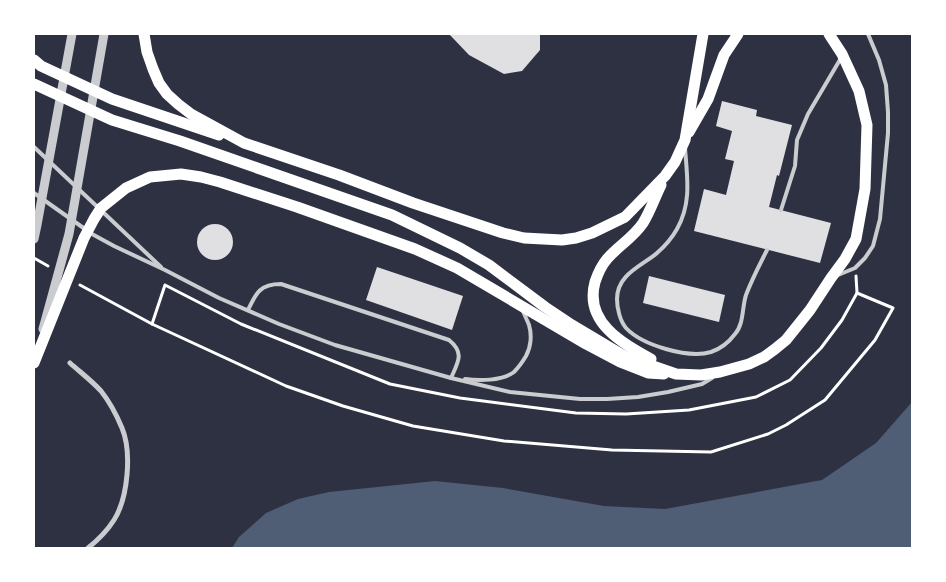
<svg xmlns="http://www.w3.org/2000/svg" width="946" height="582" font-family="Ubuntu,sans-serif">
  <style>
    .water { fill: #4f5d75 }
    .building { fill: #e0e0e3 }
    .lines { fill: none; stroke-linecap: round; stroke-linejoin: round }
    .path { stroke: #fff; stroke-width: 3 }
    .service { stroke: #caccd0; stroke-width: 4 }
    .minor { stroke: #caccd0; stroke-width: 5 }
    .tertiary { stroke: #caccd0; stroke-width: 9 }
    .primary { stroke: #fff; stroke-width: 11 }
  </style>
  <rect width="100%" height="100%" fill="#2d3142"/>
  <polygon class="water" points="912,402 912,548 232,548 239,537 266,513 298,499 329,492 435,481 503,488 604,506 665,509 822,480 876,443"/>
  <g class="building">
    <polygon points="449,34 540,34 540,50 522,71 504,74 469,55"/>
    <polygon points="722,101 757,110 756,116 792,125 779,176 777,175 769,207 831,223 820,263 694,231 704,189 726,195 734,161 725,159 732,131 716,126"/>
    <circle cx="215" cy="242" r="18"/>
    <polygon points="377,267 463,296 452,330 366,300"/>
    <polygon points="649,276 725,295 719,322 643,303"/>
  </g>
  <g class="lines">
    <g class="path">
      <polyline points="34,258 48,266"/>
      <polyline points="80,285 152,324 286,386 343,406 413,426 504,441 612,450 711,452 768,434 786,425 825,400 875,340 893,308 857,293"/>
      <polyline points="152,324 165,285 241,324 390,384 460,398 576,413 626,414 689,410 756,397 790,380 821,348 842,320 857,293 856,276"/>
    </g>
    <g class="service">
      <polyline points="34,147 161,267"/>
      <path d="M685 148C687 176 692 203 677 229 672 238 665 246 657 253 642 266 617 274 617 299 617 308 620 321 626 328 642 345 688 359 711 352 720 349 729 342 735 334 744 324 742 307 746 295 752 279 760 264 767 250"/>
      <polyline points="34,193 92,234 114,246 165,270 219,298 279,324 335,345 451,378 510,392 580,399 607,399 638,397 668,392 702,384 712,378"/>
      <polyline points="781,210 795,166 797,140 808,114 841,58"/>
      <polyline points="838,275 855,268 865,258 873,246 880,219 888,133 888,112 886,85 879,60 868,34"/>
      <path d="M248 310C256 293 260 284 281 284L449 340C465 353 458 362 451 378"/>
      <path d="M465 379C479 381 502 381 514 372 519 367 523 361 526 356 531 347 532 335 529 325 527 320 525 316 523 311"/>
    </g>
    <path class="minor" d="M70 363C80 372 92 381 101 391 109 401 117 416 122 428 132 452 128 498 114 520 107 531 98 540 88 548"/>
    <g class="tertiary">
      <polyline points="34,239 37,225 72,34"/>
      <polyline points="43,329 69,234 104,34"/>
    </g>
    <g class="primary">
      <polyline points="144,34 147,52 153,69 159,83 167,94 178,104 191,114 244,143 339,175 413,203 503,233 524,238 562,240 576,238 592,233 625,217 665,176 675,162 685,140 703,34"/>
      <polyline points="34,60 41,66 112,99 219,135"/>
      <polyline points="34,84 112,120 180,141 392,215 460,248 489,265 545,307 572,325 624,356 676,374 701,375 720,372 749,364 764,357 775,349 786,340 810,310 831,278 845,259 856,239 865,189 867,125 859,91 842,54 829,34"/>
      <polyline points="689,132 708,99 724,55 738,34"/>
      <path d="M651 359C622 343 584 322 595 282 598 273 601 266 607 259 618 246 633 238 643 223 650 212 655 197 661 185"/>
      <polyline points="34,363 84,238 94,219 101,208 126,188 150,177 181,174 201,177 220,182 297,207 415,249 457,268 586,344 620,362 648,373 664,374"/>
    </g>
  </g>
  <rect width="946" height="582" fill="none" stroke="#ffffff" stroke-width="70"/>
</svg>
